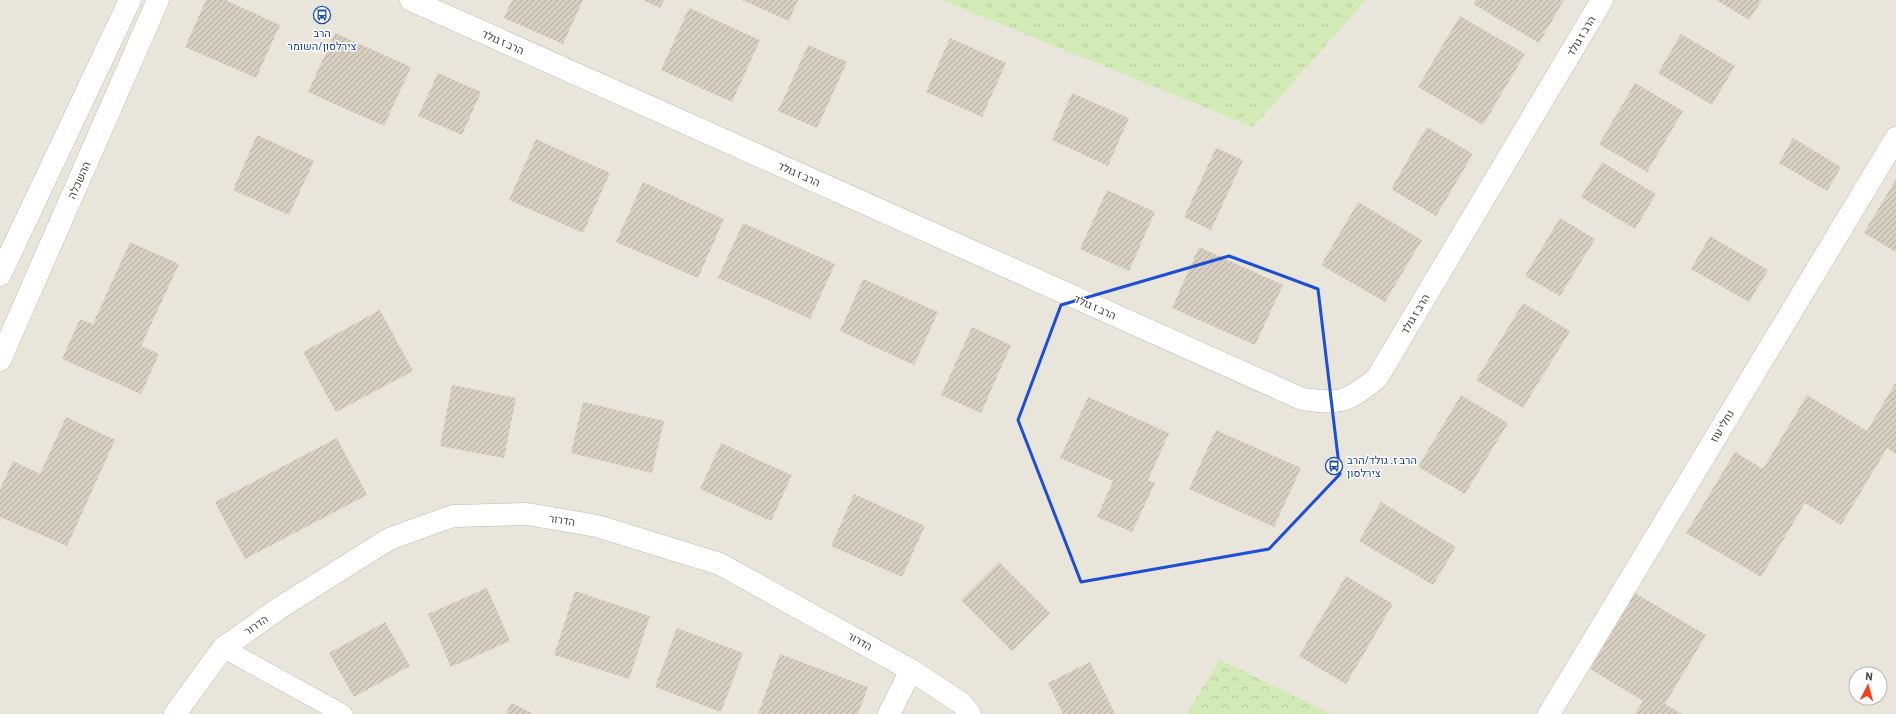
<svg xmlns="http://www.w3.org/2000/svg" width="1896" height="714" font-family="Barlow,Heebo,sans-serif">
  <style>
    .residential { fill: #eae5da; fill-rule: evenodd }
    .forest { fill: url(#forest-crowns) }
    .park { fill: url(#park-tufts) }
    .building { fill: url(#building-hatch) }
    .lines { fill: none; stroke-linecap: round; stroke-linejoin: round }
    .pedestrian-casing { stroke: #c2bbae; stroke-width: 20 }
    .minor-casing { stroke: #c2bbae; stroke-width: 23 }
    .tertiary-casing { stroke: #c2bbae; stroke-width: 23 }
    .pedestrian { stroke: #fff; stroke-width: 19 }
    .minor { stroke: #fff; stroke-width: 22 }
    .tertiary { stroke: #fff; stroke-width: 22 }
    .marked { fill: none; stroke: #1d4ed8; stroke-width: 3; stroke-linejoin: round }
    .labels { text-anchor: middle; stroke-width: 3; stroke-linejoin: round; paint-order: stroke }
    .transit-label { font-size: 11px; fill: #164399; stroke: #fff }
    .street-label { font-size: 11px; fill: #4b4439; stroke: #fff }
  </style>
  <defs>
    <pattern id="forest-crowns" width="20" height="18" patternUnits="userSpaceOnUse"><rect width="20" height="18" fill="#d2eab5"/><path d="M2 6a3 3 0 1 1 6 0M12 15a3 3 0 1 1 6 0" fill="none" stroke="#b6ca9c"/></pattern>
    <pattern id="park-tufts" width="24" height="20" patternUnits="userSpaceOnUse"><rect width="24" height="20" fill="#d2eab5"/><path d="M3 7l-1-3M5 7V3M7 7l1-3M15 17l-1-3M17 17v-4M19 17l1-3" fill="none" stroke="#b6ca9c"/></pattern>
    <pattern id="building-hatch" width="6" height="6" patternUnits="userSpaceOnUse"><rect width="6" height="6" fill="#d8cfc1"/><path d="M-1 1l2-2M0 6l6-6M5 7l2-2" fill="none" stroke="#b1aa9e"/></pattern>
  </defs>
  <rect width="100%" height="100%" fill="#f6f3ec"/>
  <path class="residential" d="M0 0H1896V714H0ZM1856 674H1880V698H1856Z"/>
  <polygon class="forest" points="1220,660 1331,714 1186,714"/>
  <polygon class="park" points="942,0 1366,0 1253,127"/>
  <g class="building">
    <polygon points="206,0 225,0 280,25 256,78 185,47"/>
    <polygon points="512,0 583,0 563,44 504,18"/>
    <polygon points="643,0 664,0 660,8"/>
    <polygon points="742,0 798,0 789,21"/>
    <polygon points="1476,0 1564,0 1539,43 1473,4"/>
    <polygon points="1716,0 1762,0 1749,20"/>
    <polygon points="689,8 760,40 732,102 661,70"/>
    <polygon points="1460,16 1525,54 1483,125 1418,87"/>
    <polygon points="335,33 411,67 384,126 308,92"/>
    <polygon points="1681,34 1735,66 1712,105 1658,73"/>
    <polygon points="950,38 1006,63 982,117 926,92"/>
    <polygon points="808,45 847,62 817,128 778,111"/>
    <polygon points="438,73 481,92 462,135 418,116"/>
    <polygon points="1635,83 1683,111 1647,172 1599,144"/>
    <polygon points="1072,93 1129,118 1108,166 1052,140"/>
    <polygon points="1427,127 1473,154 1436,216 1391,189"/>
    <polygon points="257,135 314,161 289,215 233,190"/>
    <polygon points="1793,138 1841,167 1827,191 1779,163"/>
    <polygon points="536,139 610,173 583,233 509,200"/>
    <polygon points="1216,148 1243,160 1211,230 1184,217"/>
    <polygon points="1602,162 1656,194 1635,229 1581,197"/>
    <polygon points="1896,179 1896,252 1864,233"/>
    <polygon points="643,182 724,219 698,278 616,242"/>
    <polygon points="1107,190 1155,212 1129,271 1080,249"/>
    <polygon points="1358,202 1422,240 1385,302 1321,265"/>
    <polygon points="1560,218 1595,239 1560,296 1525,276"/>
    <polygon points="743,223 835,264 810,319 718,278"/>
    <polygon points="1710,236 1768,270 1749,302 1691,269"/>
    <polygon points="130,242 179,264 141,346 159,354 141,394 62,359 80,319 93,324"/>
    <polygon points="1199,247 1283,285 1255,345 1172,308"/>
    <polygon points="863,279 938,312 914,365 840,331"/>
    <polygon points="1523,303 1570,331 1523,408 1476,380"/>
    <polygon points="380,310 413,371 336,412 303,352"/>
    <polygon points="972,327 1011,345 981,413 941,395"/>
    <polygon points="1896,382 1896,454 1887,448 1841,525 1805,503 1761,577 1686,533 1735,452 1763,469 1807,395 1867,431"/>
    <polygon points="452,385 516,398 504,458 440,446"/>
    <polygon points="1461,395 1508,423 1465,494 1418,467"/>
    <polygon points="1088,397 1169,433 1148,480 1155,483 1132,532 1097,517 1113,481 1060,458"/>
    <polygon points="583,402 664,421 652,473 571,453"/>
    <polygon points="66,417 115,440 67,546 0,517 0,489 13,461 40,474"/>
    <polygon points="1216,430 1301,468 1274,527 1189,489"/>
    <polygon points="337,438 367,495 245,559 215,502"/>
    <polygon points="721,443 792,475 771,521 700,489"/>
    <polygon points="854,494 925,526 902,577 831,546"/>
    <polygon points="1381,502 1456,547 1433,585 1359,541"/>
    <polygon points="999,562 1050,613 1012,651 961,600"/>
    <polygon points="1346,576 1393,604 1346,684 1299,656"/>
    <polygon points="487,588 510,641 451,667 428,614"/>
    <polygon points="575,591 650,616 629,679 554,655"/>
    <polygon points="1635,593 1706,635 1665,704 1682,714 1635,714 1643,701 1590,669"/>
    <polygon points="385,622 410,666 354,697 329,653"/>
    <polygon points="677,628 743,653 721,712 655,687"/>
    <polygon points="780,654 868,687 858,714 758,714"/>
    <polygon points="1090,662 1115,714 1063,714 1048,683"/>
    <polygon points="511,703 534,714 506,714"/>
  </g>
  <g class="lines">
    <g class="pedestrian-casing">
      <polyline id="pedestrian" points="223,648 343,714"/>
    </g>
    <g class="minor-casing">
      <g id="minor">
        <path d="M411 0 1302 399C1341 404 1346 403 1377 378L1602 0"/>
        <polyline points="175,714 223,648 281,607 389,539 453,516 527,514 597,526 720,564 911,670 961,703 970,714"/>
        <polyline points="889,714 911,670"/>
        <polyline points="1549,714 1896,138"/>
      </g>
    </g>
    <g class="tertiary-casing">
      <g id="tertiary">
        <polyline points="0,275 130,0"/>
        <polyline points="0,360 158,0"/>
      </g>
    </g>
    <use href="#pedestrian" class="pedestrian"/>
    <use href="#minor" class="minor"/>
    <use href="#tertiary" class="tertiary"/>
  </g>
  <path class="marked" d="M1229 256 1318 289 1340 474 1269 549 1081 582 1018 420 1061 305Z"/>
  <defs>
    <g id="bus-ring" transform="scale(0.9)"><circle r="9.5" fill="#fff" stroke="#1a4fb4" stroke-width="1.5"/><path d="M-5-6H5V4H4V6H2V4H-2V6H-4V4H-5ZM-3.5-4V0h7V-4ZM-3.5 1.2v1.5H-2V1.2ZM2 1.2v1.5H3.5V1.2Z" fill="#1a4fb4"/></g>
  </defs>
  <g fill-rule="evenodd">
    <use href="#bus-ring" x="322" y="15"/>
    <use href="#bus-ring" x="1334" y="466"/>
  </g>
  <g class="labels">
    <g class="transit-label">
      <text x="322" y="37">הרב<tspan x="322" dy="13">צירלסון/השומר</tspan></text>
      <text x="1347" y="464" text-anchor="start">הרב ז. גולד/הרב<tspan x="1347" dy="13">צירלסון</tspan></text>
    </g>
    <g class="street-label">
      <text transform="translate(1581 36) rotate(-59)" y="4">הרב ז גולד</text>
      <text transform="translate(503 42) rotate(24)" y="4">הרב ז גולד</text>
      <text transform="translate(799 174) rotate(24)" y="4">הרב ז גולד</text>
      <text transform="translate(79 180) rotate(-66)" y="4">ההשכלה</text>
      <text transform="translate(1095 307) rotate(24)" y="4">הרב ז גולד</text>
      <text transform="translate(1415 314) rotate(-59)" y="4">הרב ז גולד</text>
      <text transform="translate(1722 426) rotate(-59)" y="4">נחלי עוז</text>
      <text transform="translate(562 520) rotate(9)" y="4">הדרור</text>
      <text transform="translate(256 625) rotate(-35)" y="4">הדרור</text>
      <text transform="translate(860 641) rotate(29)" y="4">הדרור</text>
    </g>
  </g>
  <g transform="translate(1868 686) rotate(6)"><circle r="19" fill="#ffffff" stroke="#b7b4b0"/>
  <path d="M0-3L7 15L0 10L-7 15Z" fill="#fc3f1d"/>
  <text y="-6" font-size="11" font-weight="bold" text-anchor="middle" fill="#4b4439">N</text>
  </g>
</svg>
